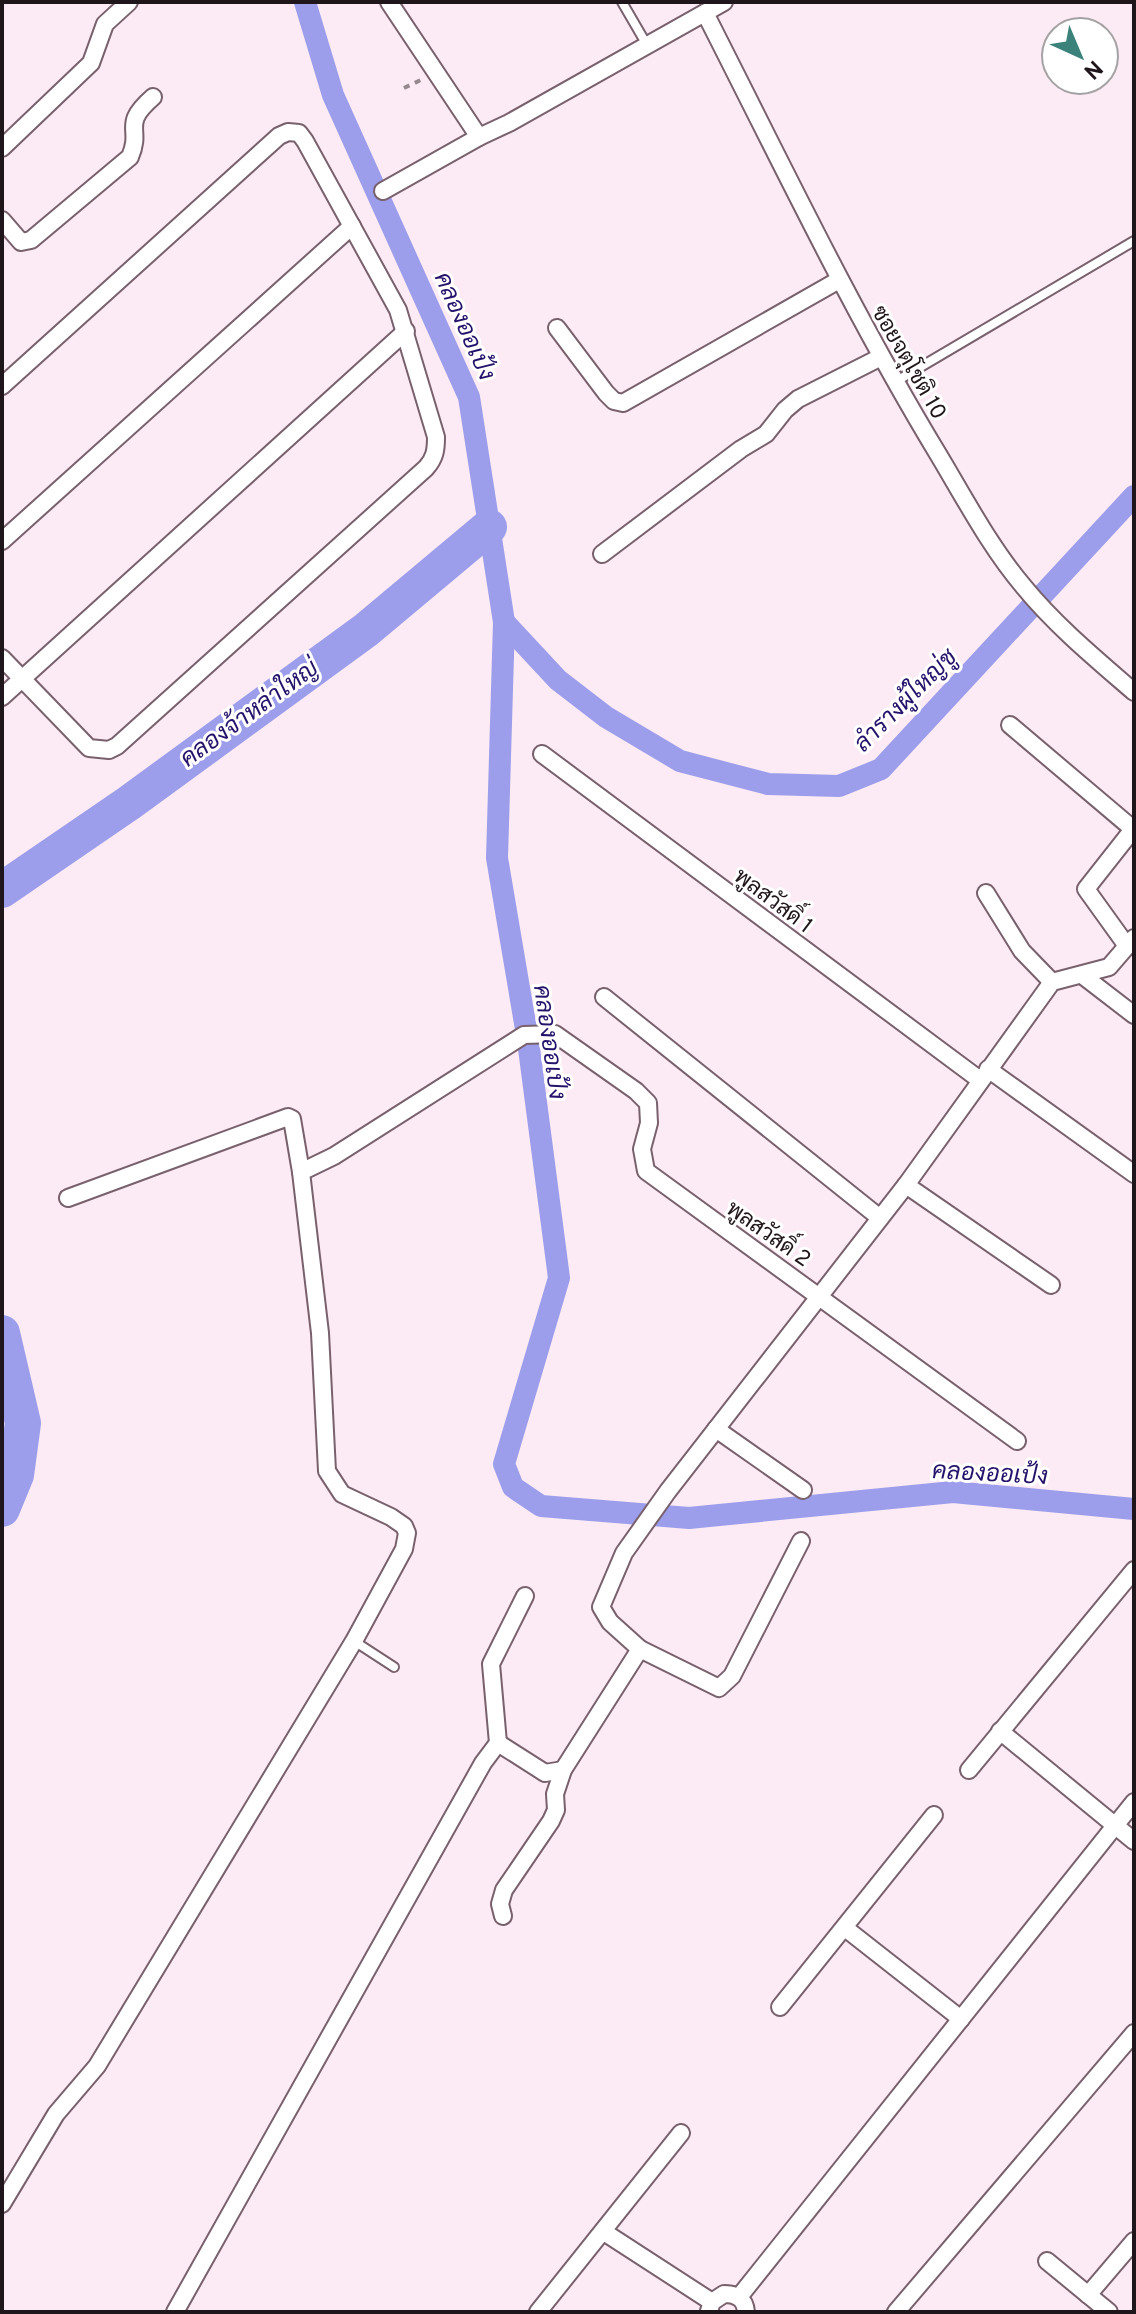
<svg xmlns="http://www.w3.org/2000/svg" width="1136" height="2314" font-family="Overpass,Sarabun,sans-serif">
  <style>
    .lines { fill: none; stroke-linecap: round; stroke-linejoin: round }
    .canal { stroke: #9c9eeb; stroke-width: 22 }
    .river { stroke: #9c9eeb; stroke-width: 36 }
    .lane-casing { stroke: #78616d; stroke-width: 12 }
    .street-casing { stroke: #78616d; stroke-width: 20 }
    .path { stroke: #95888f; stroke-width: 4; stroke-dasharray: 6 6; stroke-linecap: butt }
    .lane { stroke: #fff; stroke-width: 8 }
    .street { stroke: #fff; stroke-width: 16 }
    .labels { text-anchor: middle; stroke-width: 6; stroke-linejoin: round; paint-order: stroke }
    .street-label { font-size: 22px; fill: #1f161b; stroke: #fff }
    .water-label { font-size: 24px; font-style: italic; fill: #24126b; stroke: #fff }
  </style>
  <rect width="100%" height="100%" fill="#fcebf4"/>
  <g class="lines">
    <g class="canal">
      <polyline points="305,2 333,95 469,397 504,622 497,858 528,1041 559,1278 504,1464 513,1487 541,1506 689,1518 953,1492 1134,1509"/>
      <polyline points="504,622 558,680 606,717 680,761 768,784 839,786 881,769 1134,496"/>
    </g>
    <g class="river">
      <polyline points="2,890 129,803 366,630 489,527"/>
      <polyline points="2,1333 23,1423 16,1475 2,1509"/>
    </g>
    <g class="lane-casing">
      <g id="lane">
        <polyline points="622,2 647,45"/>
        <polyline points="895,382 1134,241"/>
        <polyline points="354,1641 394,1667"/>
      </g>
    </g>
    <g class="street-casing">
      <g id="street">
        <polyline points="389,2 479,137 509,123 724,2"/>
        <path d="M705 13C781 162 852 312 938 454 965 499 990 547 1024 587 1056 626 1096 659 1134 692"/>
        <polyline points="2,148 91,63 105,24 129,2"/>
        <polyline points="383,191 479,137"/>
        <path d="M2 220 21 242 31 240 130 157C143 127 120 126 153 97"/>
        <polyline points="557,328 606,393 614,401 623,403 839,280"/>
        <path d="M2 386 279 136 288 132 299 133 305 141 398 310 436 437C436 450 435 458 426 468L117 746 109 750 89 748 2 658"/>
        <polyline points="2,541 352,226"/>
        <polyline points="602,554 741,449 766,434 785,410 798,399 881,357"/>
        <polyline points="2,697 406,331"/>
        <polyline points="1010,725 1133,829"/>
        <polyline points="542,754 980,1080"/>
        <polyline points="986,893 1022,951 1052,982"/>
        <polyline points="1127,946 1086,889 1134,828"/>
        <polyline points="1082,975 1134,1015"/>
        <polyline points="604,997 880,1218"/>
        <polyline points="988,1069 1134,1174"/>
        <polyline points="906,1185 1051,1285"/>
        <polyline points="68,1198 288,1117 292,1119 301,1172"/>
        <polyline points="716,1429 803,1490"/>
        <polyline points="801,1541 732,1676 719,1688 640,1649 610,1622 601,1607 624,1553 668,1491 906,1185 1052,982 1109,967 1134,938"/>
        <polyline points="1000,1731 1134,1841"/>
        <polyline points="498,1743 545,1773 563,1770"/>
        <polyline points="969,1770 1134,1570"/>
        <polyline points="503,1916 500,1904 504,1890 551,1821 556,1810 555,1794 563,1770 640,1649"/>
        <polyline points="845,1928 961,2019"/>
        <polyline points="780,2007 934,1815"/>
        <polyline points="2,2204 56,2114 97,2066 354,1641 404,1549 407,1533 404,1526 391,1517 342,1494 327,1471 320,1333 301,1172 334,1156 524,1035 555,1034 636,1091 648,1103 649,1123 642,1149 646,1171 1017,1441"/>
        <polyline points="604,2232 712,2302"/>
        <polyline points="1047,2261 1109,2312"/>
        <polyline points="1088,2295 1134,2241"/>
        <polyline points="739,2297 1134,1802"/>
        <path d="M709 2311 712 2302 724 2294C737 2294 745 2299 746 2312"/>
        <polyline points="175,2312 483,1763 498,1743 491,1664 525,1596"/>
        <polyline points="538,2312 681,2133"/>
        <polyline points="896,2312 1134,2033"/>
      </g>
    </g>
    <polyline class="path" points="404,88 423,79"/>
    <use href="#lane" class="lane"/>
    <use href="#street" class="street"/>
  </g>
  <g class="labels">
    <g class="street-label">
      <text transform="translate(910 362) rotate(60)" y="8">ซอยจตุโชติ 10</text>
      <text transform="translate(774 900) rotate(37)" y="8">พูลสวัสดิ์ 1</text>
      <text transform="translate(769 1233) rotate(35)" y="8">พูลสวัสดิ์ 2</text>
    </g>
    <g class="water-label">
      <text transform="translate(465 326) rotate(66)" y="8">คลองออเป้ง</text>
      <text transform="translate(905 700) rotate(-45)" y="8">ลำรางผู้ใหญ่ชู</text>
      <text transform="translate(249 713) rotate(-36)" y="8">คลองจ้าหล่าใหญ่</text>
      <text transform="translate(550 1042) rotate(82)" y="8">คลองออเป้ง</text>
      <text transform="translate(990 1473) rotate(3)" y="8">คลองออเป้ง</text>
    </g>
  </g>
  <rect width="1136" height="2314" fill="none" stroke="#1f161b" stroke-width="8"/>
  <g transform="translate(1080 56) rotate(136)"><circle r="38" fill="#ffffff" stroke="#a5a2a4" stroke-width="2"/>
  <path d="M0-6L14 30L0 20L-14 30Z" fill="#3b827b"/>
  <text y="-12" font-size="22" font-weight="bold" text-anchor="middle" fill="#1f161b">N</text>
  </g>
</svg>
